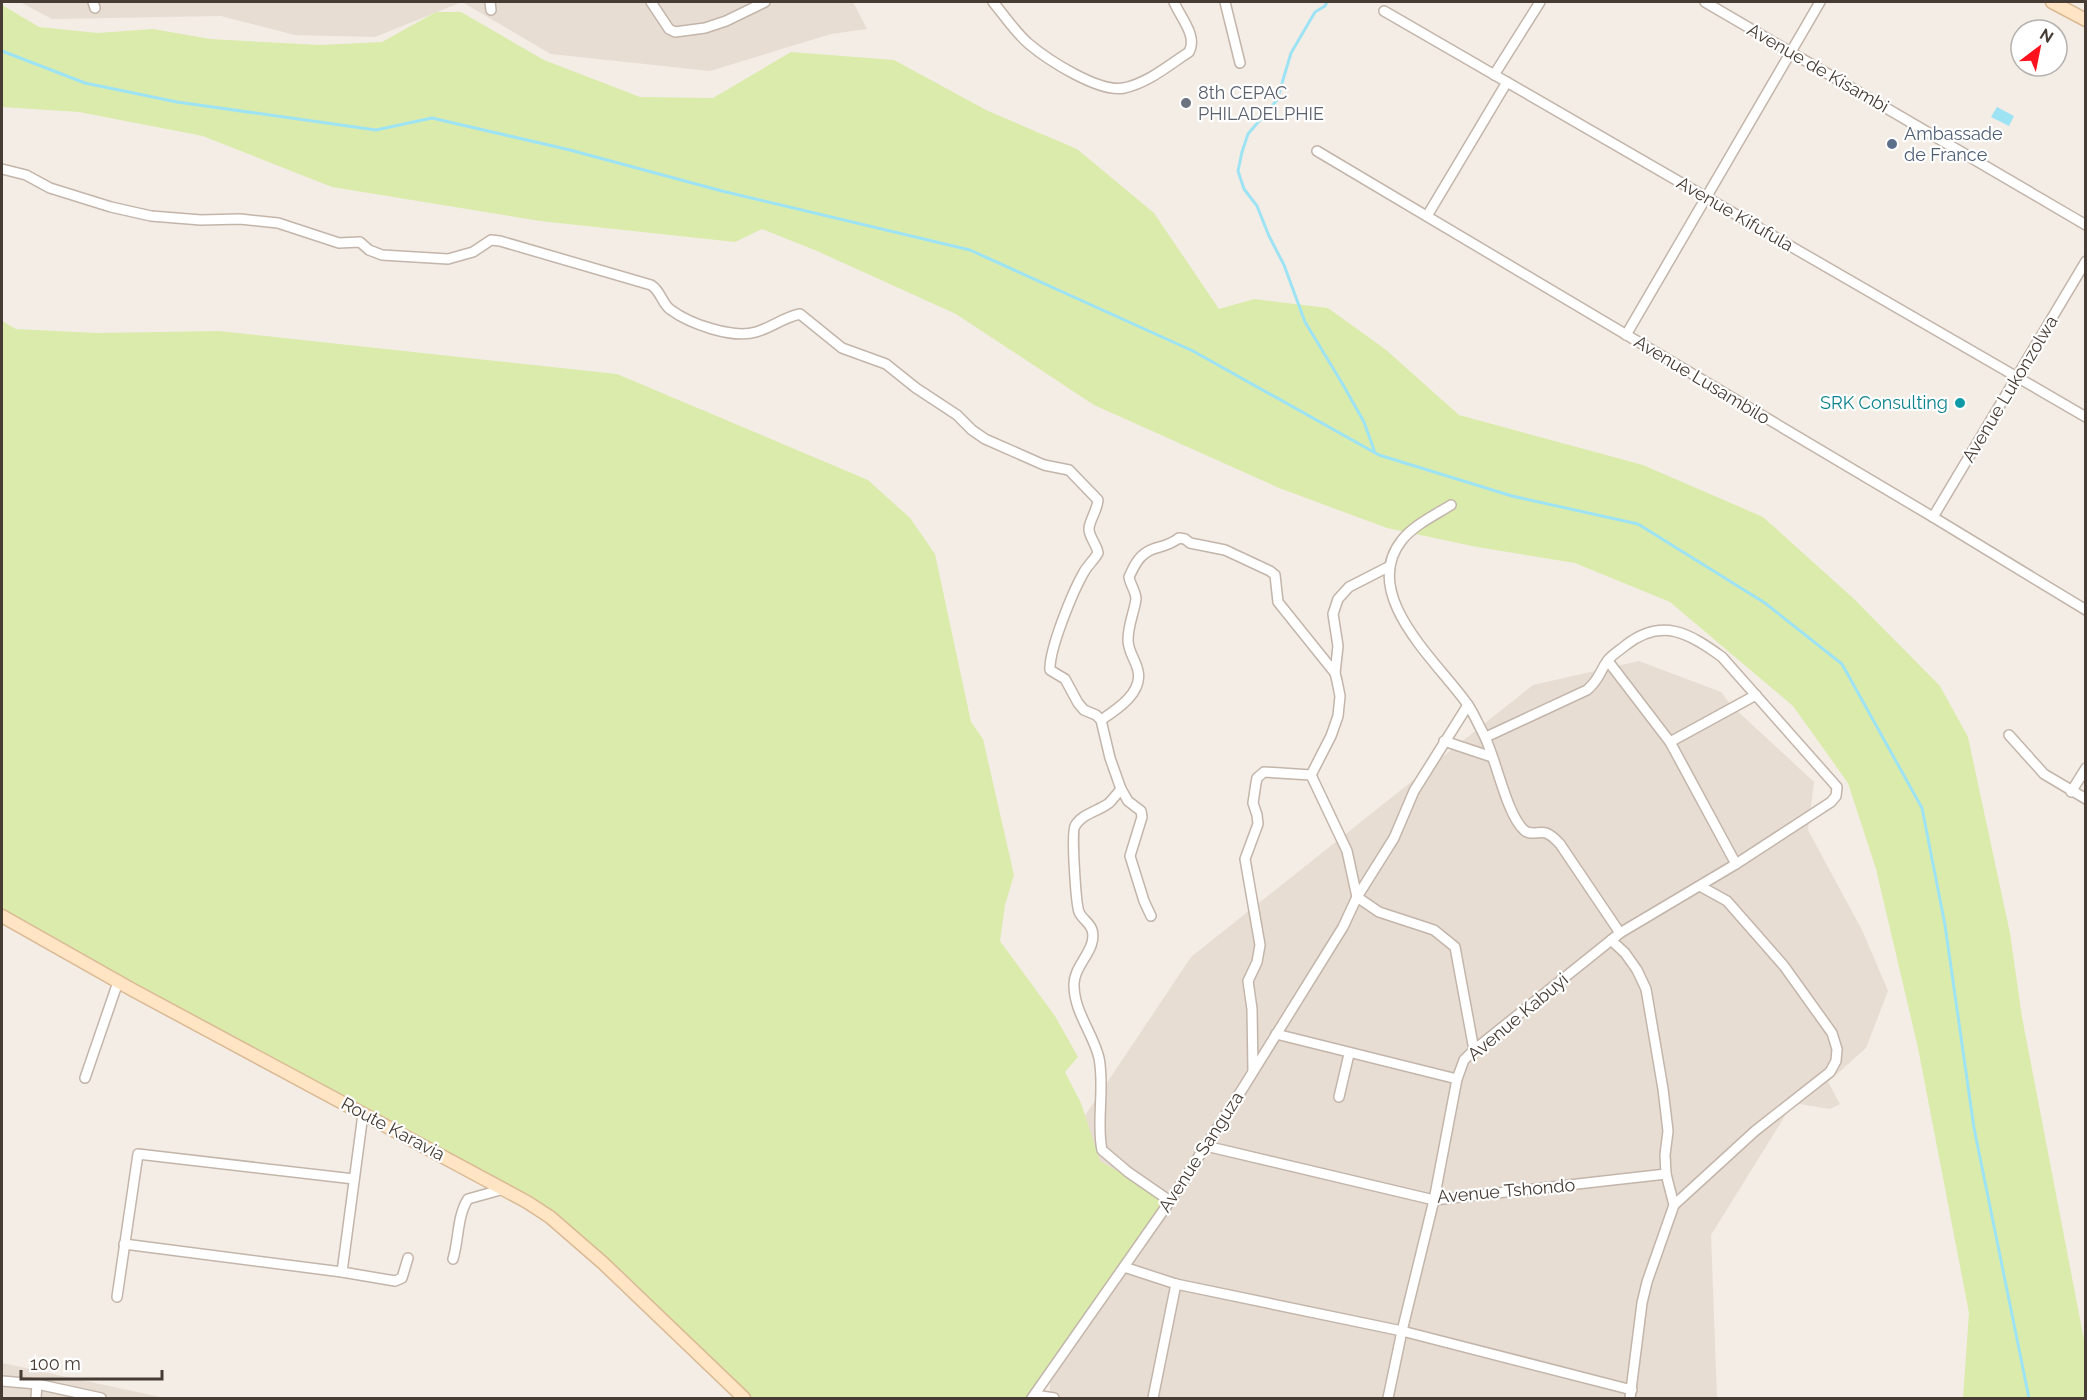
<svg xmlns="http://www.w3.org/2000/svg" width="2087" height="1400" font-family="Raleway,sans-serif">
  <style>
    .residential { fill: #e8ddd3 }
    .green { fill: #dbebac }
    .water { fill: #9ee3f4 }
    .lines { fill: none; stroke-linecap: round; stroke-linejoin: round }
    .stream { stroke: #9ee3f4; stroke-width: 3 }
    .street-casing { stroke: #c3b5aa; stroke-width: 12 }
    .secondary-casing { stroke: #dab994; stroke-width: 15 }
    .street { stroke: #fff; stroke-width: 9 }
    .secondary { stroke: #ffe5c4; stroke-width: 12 }
    .worship-dot { fill: #6b7280; stroke: #fff; stroke-width: 2 }
    .service-dot { fill: #5c6f8a; stroke: #fff; stroke-width: 2 }
    .culture-dot { fill: #0f9aa8; stroke: #fff; stroke-width: 2 }
    .labels { text-anchor: middle; stroke-width: 4.5; stroke-linejoin: round; paint-order: stroke }
    .street-label { font-size: 18px; fill: #473c34; stroke: #fff }
    .worship-label { font-size: 18px; fill: #5b616d; stroke: #fff; text-anchor: start }
    .service-label { font-size: 18px; fill: #4e5e75; stroke: #fff; text-anchor: start }
    .culture-label { font-size: 18px; fill: #0d838f; stroke: #fff; text-anchor: end }
  </style>
  <rect width="100%" height="100%" fill="#f4ede5"/>
  <g class="residential">
    <polygon points="20,2 853,2 867,29 831,34 710,71 551,54 462,2 375,37 295,35 221,16 52,19"/>
    <polygon points="1639,661 1721,692 1731,705 1814,782 1808,830 1863,932 1888,991 1866,1048 1828,1082 1840,1104 1830,1109 1793,1103 1711,1235 1717,1398 1049,1398 1070,1138 1191,957 1533,685"/>
    <polygon points="2,1363 165,1398 2,1398"/>
  </g>
  <g class="green">
    <polygon points="2,5 39,27 98,33 153,29 210,39 321,45 382,42 436,12 461,12 544,60 640,97 713,98 791,52 894,60 988,111 1077,149 1154,213 1219,309 1254,299 1328,308 1385,349 1459,415 1643,465 1763,517 1853,598 1940,686 1968,737 2010,933 2022,1017 2085,1345 2085,1398 1963,1398 1969,1313 1918,1048 1876,869 1848,783 1793,706 1670,602 1575,563 1477,547 1387,528 1279,488 1094,405 956,314 817,251 762,229 735,242 540,221 332,187 203,136 79,112 2,107"/>
    <polygon points="2,321 16,329 97,333 219,331 617,374 868,480 910,518 935,554 971,722 983,739 1014,875 1005,905 1000,941 1055,1016 1078,1057 1065,1072 1081,1103 1100,1161 1170,1201 1029,1398 749,1398 531,1201 160,1000 2,911"/>
  </g>
  <polygon class="water" points="1997,107 2014,116 2009,126 1991,117"/>
  <g class="lines">
    <g class="stream">
      <polyline points="1327,2 1325,6 1315,12 1291,53 1277,100 1248,134 1242,152 1238,171 1244,189 1257,206 1269,236 1284,265 1305,322 1342,383 1364,422 1374,450"/>
      <polyline points="2,51 85,83 177,102 376,130 432,118 570,150 722,191 970,250 1193,351 1379,455 1512,496 1638,524 1765,603 1842,664 1922,808 1945,925 1974,1128 2029,1398"/>
    </g>
    <g class="street-casing">
      <g id="street">
        <polyline points="93,2 95,8"/>
        <polyline points="490,2 491,10"/>
        <polyline points="651,2 669,29 675,32 705,28 726,21 765,2"/>
        <path d="M993 2C1004 15 1015 32 1029 44 1048 60 1099 93 1124 88 1148 83 1169 65 1189 52 1198 36 1180 17 1174 2"/>
        <polyline points="1225,2 1240,63"/>
        <polyline points="1705,2 2086,225"/>
        <polyline points="1384,11 2086,417"/>
        <polyline points="1494,75 1540,2"/>
        <polyline points="1317,151 1933,517 2086,610"/>
        <path d="M2 169 26 175 50 188 111 207 151 216 201 220 240 219 278 223 339 243 360 242 369 250 382 255 448 259 473 252 491 240 500 241 651 285C661 291 662 304 671 310 690 324 733 339 756 332 771 328 784 317 800 314L842 348 886 364 916 388 957 415 972 430 985 439 1044 465 1069 470 1098 500C1097 511 1089 521 1089 529 1089 537 1097 545 1098 553 1094 560 1088 565 1084 572 1073 591 1049 649 1050 670L1065 679 1078 703 1084 710 1096 715 1101 720 1110 758 1121 789 1128 801 1141 811 1142 817 1130 856 1144 901 1151 916"/>
        <polyline points="1427,216 1507,82"/>
        <polyline points="1626,335 1820,2"/>
        <path d="M1451 505C1435 515 1414 525 1402 540 1358 595 1439 663 1468 705 1474 714 1478 724 1483 733 1496 757 1506 814 1524 830 1530 836 1539 831 1546 833 1552 835 1556 840 1560 844L1620 933"/>
        <polyline points="1933,517 2086,261"/>
        <polyline points="1608,661 1670,742 1736,864"/>
        <polyline points="1335,673 1338,646 1333,614 1338,599 1349,587 1390,566"/>
        <path d="M1101 720C1116 710 1143 693 1138 671 1136 660 1128 652 1128 640 1128 625 1134 613 1136 599 1136 592 1130 584 1129 577 1133 568 1138 557 1147 552 1156 546 1166 548 1179 538L1185 539 1190 543 1225 550 1270 571 1275 575 1278 602 1335 673 1337 681 1340 696 1338 716 1331 736 1311 775"/>
        <polyline points="2009,735 2044,774 2086,799"/>
        <polyline points="1444,741 1492,757"/>
        <polyline points="1670,742 1756,695"/>
        <polyline points="1311,775 1347,851 1357,897 1379,912 1434,930 1455,947 1474,1050"/>
        <path d="M1121 789C1117 794 1113 799 1109 803 1099 811 1081 814 1075 826 1071 832 1076 904 1079 912 1082 919 1090 923 1092 930 1098 949 1073 966 1074 985 1074 1012 1093 1033 1099 1058 1105 1088 1096 1123 1102 1150L1128 1172 1170 1201"/>
        <polyline points="2071,792 2086,768"/>
        <polyline points="1611,940 1625,953 1637,970 1646,989 1663,1089 1668,1131 1665,1155 1666,1174 1674,1205 1647,1282 1642,1303 1630,1398"/>
        <polyline points="1276,1034 1457,1079"/>
        <polyline points="1253,1071 1252,1009 1248,981 1257,962 1260,945 1245,859 1258,824 1257,815 1253,803 1256,783 1257,778 1264,772 1311,775"/>
        <polyline points="85,1078 118,982"/>
        <polyline points="1339,1097 1349,1054"/>
        <polyline points="1206,1146 1434,1200 1666,1174"/>
        <polyline points="1674,1205 1755,1131 1830,1072 1836,1061 1837,1049 1832,1033 1784,966 1727,901 1700,886"/>
        <polyline points="124,1244 342,1272 363,1114"/>
        <path d="M453 1259C459 1239 457 1216 468 1199L504 1189"/>
        <polyline points="1124,1267 1176,1284 1402,1331 1632,1390"/>
        <polyline points="342,1272 395,1281 402,1278 408,1258"/>
        <polyline points="117,1297 138,1154 354,1179"/>
        <polyline points="2,1381 37,1384 101,1398"/>
        <polyline points="1035,1395 1054,1398"/>
        <polyline points="36,1398 37,1384"/>
        <polyline points="1032,1398 1170,1201 1243,1088 1343,927 1357,897 1394,838 1414,791 1468,705"/>
        <polyline points="1153,1398 1176,1284"/>
        <path d="M1388 1398 1402 1331 1434 1200 1457 1079 1464 1060 1474 1050 1620 933 1736 864 1831 802 1836 796 1837 787 1722 657C1689 633 1662 617 1626 645 1620 650 1613 654 1608 660 1599 672 1600 679 1587 690L1486 737"/>
      </g>
    </g>
    <g class="secondary-casing">
      <g id="secondary">
        <polyline points="2052,2 2086,20"/>
        <polyline points="2,916 131,989 527,1202 550,1217 603,1263 744,1398"/>
      </g>
    </g>
    <use href="#street" class="street"/>
    <use href="#secondary" class="secondary"/>
  </g>
  <circle class="worship-dot" cx="1186" cy="103" r="6"/>
  <circle class="service-dot" cx="1892" cy="144" r="6"/>
  <circle class="culture-dot" cx="1960" cy="403" r="6"/>
  <g class="labels">
    <g class="street-label">
      <text transform="translate(1818 68) rotate(30)" y="6">Avenue de Kisambi</text>
      <text transform="translate(1735 214) rotate(30)" y="6">Avenue Kifufula</text>
      <text transform="translate(1702 380) rotate(31)" y="6">Avenue Lusambilo</text>
      <text transform="translate(2010 389) rotate(-59)" y="6">Avenue Lukonzolwa</text>
      <text transform="translate(1518 1017) rotate(-40)" y="6">Avenue Kabuyi</text>
      <text transform="translate(393 1129) rotate(28)" y="6">Route Karavia</text>
      <text transform="translate(1201 1152) rotate(-57)" y="6">Avenue Sanguza</text>
      <text transform="translate(1506 1191) rotate(-5)" y="6">Avenue Tshondo</text>
    </g>
    <g class="worship-label">
      <text x="1198" y="99">8th CEPAC<tspan x="1198" dy="21">PHILADELPHIE</tspan></text>
    </g>
    <g class="service-label">
      <text x="1904" y="140">Ambassade<tspan x="1904" dy="21">de France</tspan></text>
    </g>
    <g class="culture-label">
      <text x="1948" y="409">SRK Consulting</text>
    </g>
  </g>
  <rect width="2087" height="1400" fill="none" stroke="#473c34" stroke-width="6"/>
  <g transform="translate(2039 48) rotate(32)"><circle r="28" fill="#ffffff" stroke="#b5b1ae" stroke-width="1.5"/>
  <path d="M0-4.5L10 22L0 15L-10 22Z" fill="#ff111e"/>
  <text y="-9" font-size="16" font-weight="bold" text-anchor="middle" fill="#473c34">N</text>
  </g>
  <path d="M21 1370v9h141v-9" fill="none" stroke="#473c34" stroke-width="3"/>
  <text x="30" y="1370" font-size="18" fill="#473c34" stroke="#ffffff" stroke-width="4.5" paint-order="stroke">100 m</text>
</svg>
